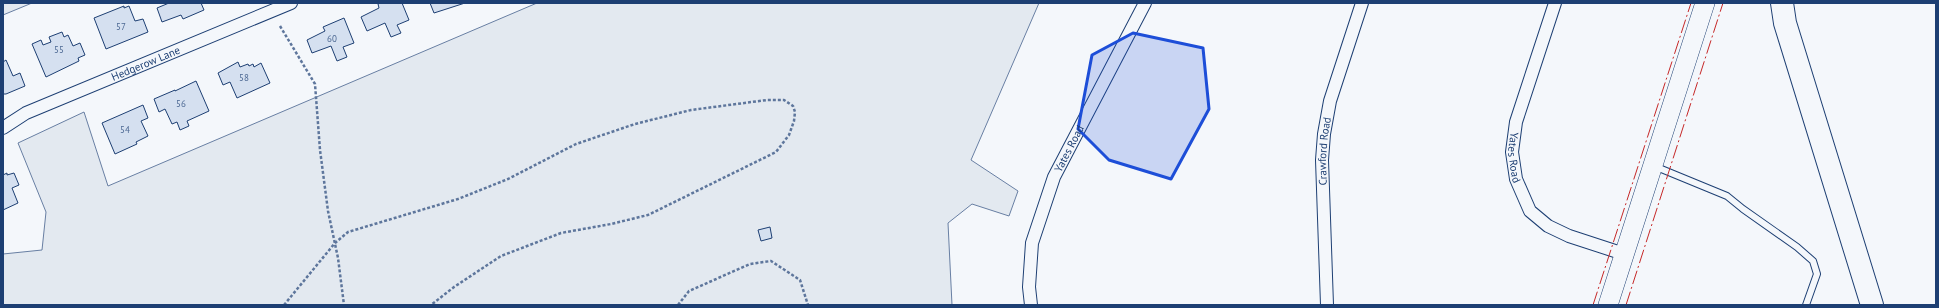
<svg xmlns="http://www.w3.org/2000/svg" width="1939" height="308" font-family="'PT Sans',sans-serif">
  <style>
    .green { fill: #e3e9f0; stroke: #687fa3 }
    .building { fill: #d5e0f0; stroke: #1d3f73 }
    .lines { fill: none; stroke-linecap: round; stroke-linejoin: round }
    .lane-casing { stroke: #1d3f73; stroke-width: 8 }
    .street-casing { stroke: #1d3f73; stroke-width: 14 }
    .primary-casing { stroke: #1d3f73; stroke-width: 20 }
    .highway-casing { stroke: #1d3f73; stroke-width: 24 }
    .path { stroke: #5e769c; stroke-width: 2.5; stroke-dasharray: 3 2; stroke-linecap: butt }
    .lane { stroke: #f4f7fb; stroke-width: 6 }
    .street { stroke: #f4f7fb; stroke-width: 12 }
    .primary { stroke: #f4f7fb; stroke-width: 19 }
    .highway { stroke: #f4f7fb; stroke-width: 22 }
    .power { stroke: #c62828; stroke-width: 1; stroke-dasharray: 14 3 2 3; stroke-linecap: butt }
    .marked { fill: #1d4ed8; fill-opacity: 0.2; stroke: #1d4ed8; stroke-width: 3; stroke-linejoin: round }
    .labels { text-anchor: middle; stroke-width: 3; stroke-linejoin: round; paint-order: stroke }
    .number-label { font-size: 9px; fill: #4b6792 }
    .street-label { font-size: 11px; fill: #1d3f73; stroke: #f4f7fb }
  </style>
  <rect width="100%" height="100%" fill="#f4f7fb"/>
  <g class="green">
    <polygon points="3,3 32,3 3,15"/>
    <polygon points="537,3 1039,3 971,160 1018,191 1009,216 972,204 948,223 952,305 3,305 3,254 42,250 46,212 18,143 84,112 108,186"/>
  </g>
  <g class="building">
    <polygon points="169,3 201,3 204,10 183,19 181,15 162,22 157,8"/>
    <polygon points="380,3 402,3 409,20 397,25 401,33 391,37 385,23 367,31 361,17 379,8 378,4"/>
    <polygon points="430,3 465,3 434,13"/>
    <polygon points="124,6 124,8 129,6 135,21 143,19 148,32 106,49 94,18"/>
    <polygon points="344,18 354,43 343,47 347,57 337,61 331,46 312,53 307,40 325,31 323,27"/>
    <polygon points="62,32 64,37 68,35 73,46 80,43 85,55 78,58 79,61 46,77 32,44 41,40 43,45 51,42 49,37"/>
    <polygon points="6,60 13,76 20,73 25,86 6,94 3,94 3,62"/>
    <polygon points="238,62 240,67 248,64 249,66 253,64 254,67 261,63 270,83 237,98 230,82 223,85 218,73"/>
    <polygon points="196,81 209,111 187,121 189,126 180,130 177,122 172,124 165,109 159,112 154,99 175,90 175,91"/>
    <polygon points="143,105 148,118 141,121 148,136 136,142 137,144 115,154 102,123"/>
    <polygon points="7,173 7,175 14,173 19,185 12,188 18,203 3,210 3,175"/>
    <polygon points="770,227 772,238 761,241 758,230"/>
  </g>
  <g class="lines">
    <g class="lane-casing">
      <polyline id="lane" points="1654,166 1727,196 1743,209 1797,247 1813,261 1817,274 1806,305"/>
    </g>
    <g class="street-casing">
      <g id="street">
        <path id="s1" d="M1555 3 1516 122 1512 152 1516 179 1530 211 1548 226 1569 236 1624 254"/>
        <path id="s2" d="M3 128 26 113 291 3"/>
        <path id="s3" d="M1031 305 1029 287 1032 243 1054 177 1145 3"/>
        <path id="s4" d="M1327 305 1322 160 1324 134 1330 101 1362 3"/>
      </g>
    </g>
    <g class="primary-casing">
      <polyline id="primary" points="1608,305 1705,3"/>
    </g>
    <g class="highway-casing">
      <polyline id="highway" points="1782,3 1785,23 1872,305"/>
    </g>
    <g class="path">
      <polyline points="280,26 315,84 320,150 328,211 338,258 344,305"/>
      <polyline points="284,305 335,243 348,232 458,199 508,179 576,144 635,124 691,110 767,100 784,100 793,106 795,112 794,121 789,135 776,152 648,215 611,224 561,233 501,256 454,287 431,305"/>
      <polyline points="678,305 689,291 750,264 771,261 800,280 808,305"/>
    </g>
    <use href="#lane" class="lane"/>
    <use href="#street" class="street"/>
    <use href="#primary" class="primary"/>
    <use href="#highway" class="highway"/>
    <g class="power">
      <polyline points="1593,305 1691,3"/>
      <polyline points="1626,305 1723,3"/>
    </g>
  </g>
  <path class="marked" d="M1133 33 1203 48 1209 109 1171 179 1109 160 1078 129 1092 55Z"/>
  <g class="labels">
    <g class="number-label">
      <text x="121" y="30">57</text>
      <text x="332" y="42">60</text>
      <text x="59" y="53">55</text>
      <text x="244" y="81">58</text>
      <text x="181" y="107">56</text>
      <text x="125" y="133">54</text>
    </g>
    <g class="street-label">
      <text dy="4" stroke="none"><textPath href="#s2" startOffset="157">Hedgerow Lane</textPath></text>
      <text dy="4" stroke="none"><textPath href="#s3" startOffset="164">Yates Road</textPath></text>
      <text dy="4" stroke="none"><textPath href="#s4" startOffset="154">Crawford Road</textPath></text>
      <text dy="4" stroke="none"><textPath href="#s1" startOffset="161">Yates Road</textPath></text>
    </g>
  </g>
  <rect width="1939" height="308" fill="none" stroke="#1d3f73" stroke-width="8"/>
</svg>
